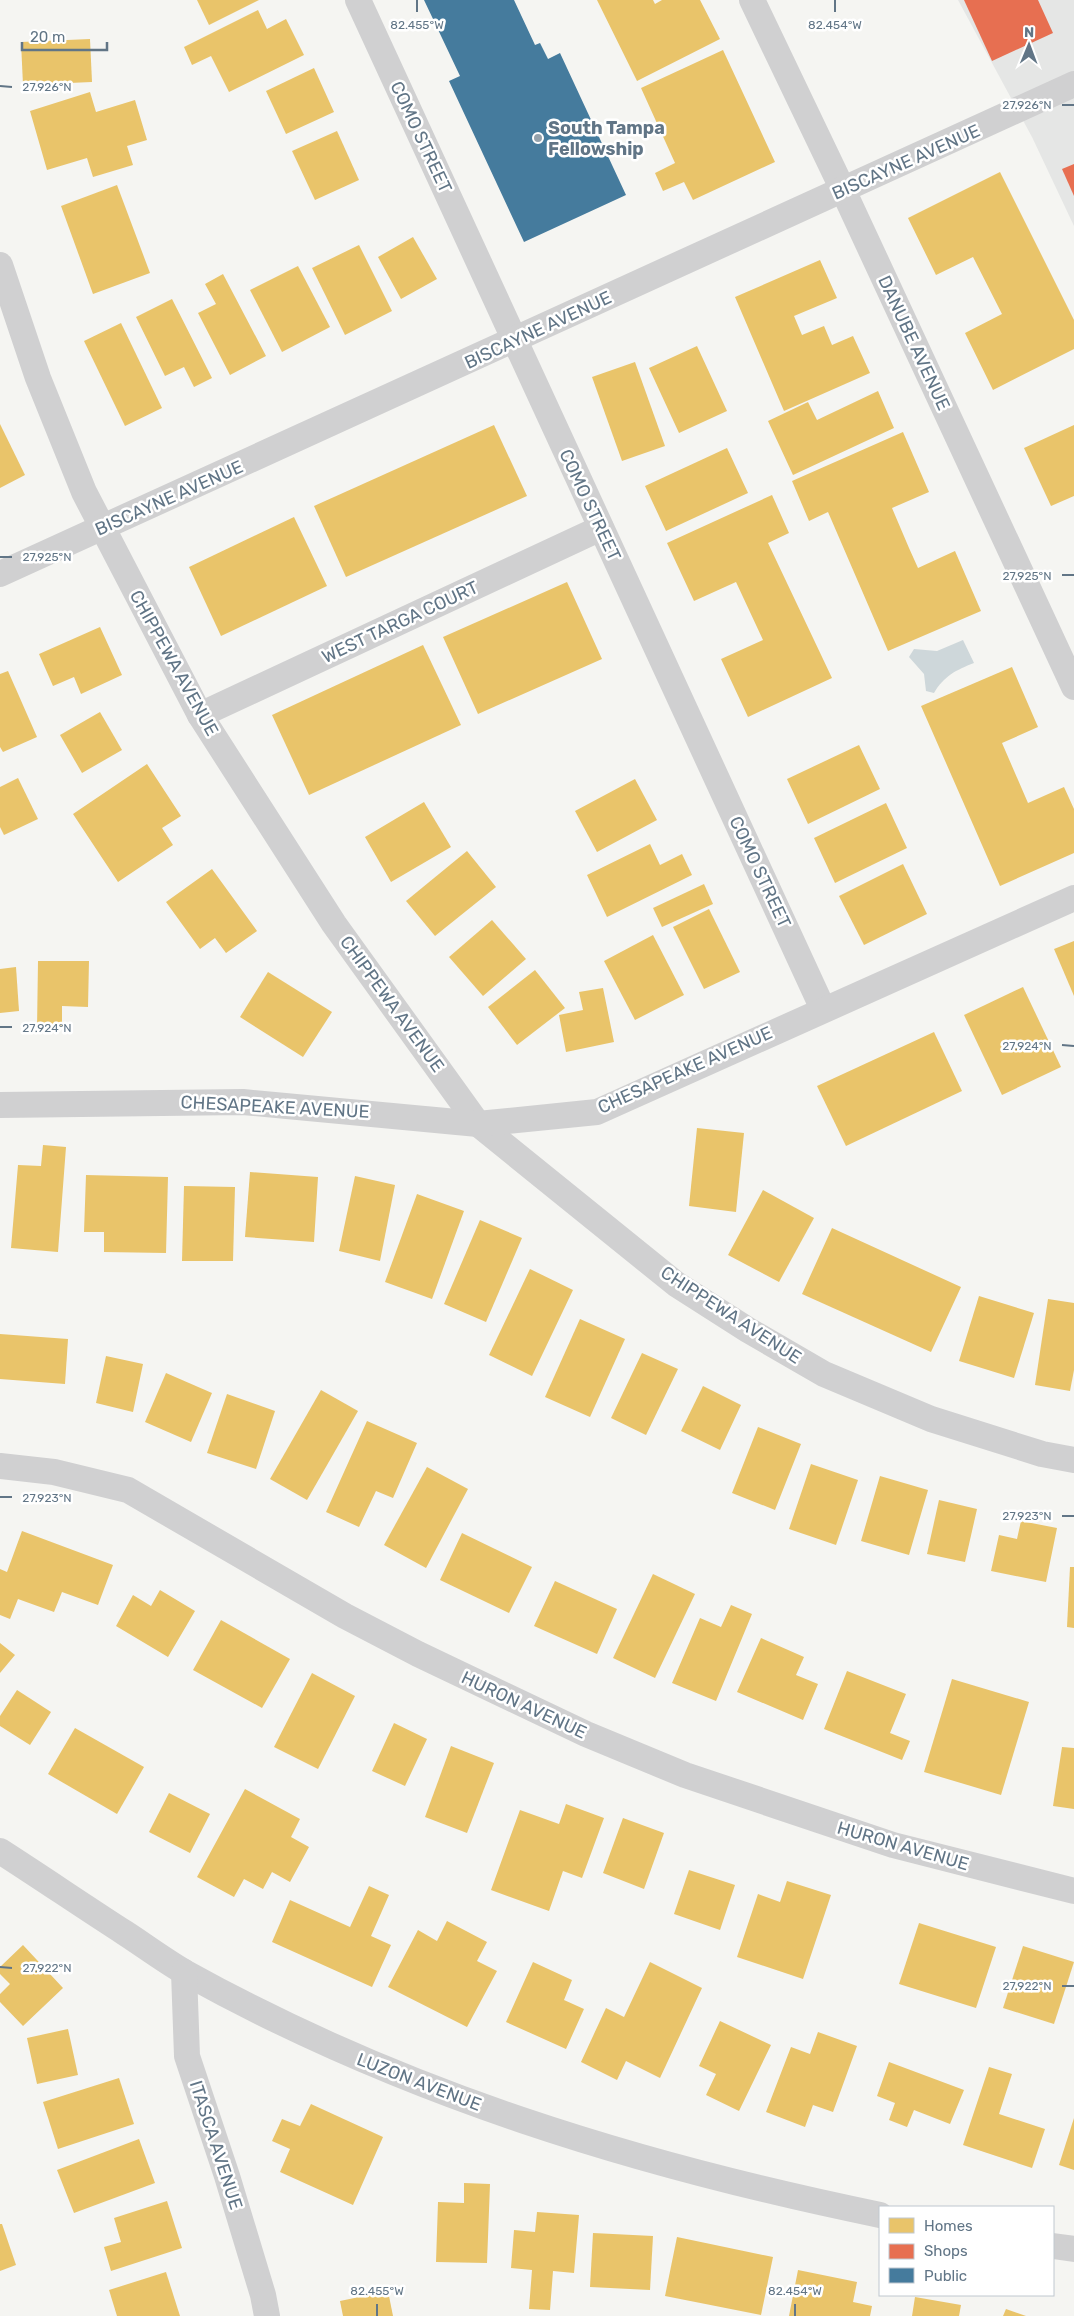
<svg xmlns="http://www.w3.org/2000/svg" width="1074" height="2316" font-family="Rubik,sans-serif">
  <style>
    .built { fill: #e5e6e5 }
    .water { fill: #ced7da }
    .homes { fill: #e9c46a }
    .shops { fill: #e76f51 }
    .public { fill: #457b9d }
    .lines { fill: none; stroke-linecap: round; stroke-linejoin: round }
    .minor { stroke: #d0d0d1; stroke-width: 26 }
    .ticks { fill: none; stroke: #617586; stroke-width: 2 }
    .poi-dot { fill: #95a2ac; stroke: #fff; stroke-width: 2 }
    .labels { text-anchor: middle; stroke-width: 5; stroke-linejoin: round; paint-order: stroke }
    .poi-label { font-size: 18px; font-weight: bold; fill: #617586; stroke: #fff; text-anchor: start }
    .street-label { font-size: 18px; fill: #617586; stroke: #fff }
    .ticks-label { font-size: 12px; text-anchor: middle; fill: #617586; stroke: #fff; stroke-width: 5; stroke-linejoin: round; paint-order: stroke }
  </style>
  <rect width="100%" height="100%" fill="#f5f5f2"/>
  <polygon class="built" points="958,0 1074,0 1074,226 1032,137"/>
  <path class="water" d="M963 640 974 663C956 670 944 676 934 693L926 691 924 674 909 657 914 649 937 651Z"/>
  <g class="homes">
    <polygon points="197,0 259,0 209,25"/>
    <polygon points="597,0 653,0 655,4 662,0 700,0 720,39 637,81"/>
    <polygon points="258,10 267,29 286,19 304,55 229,92 211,56 192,65 184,47"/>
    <polygon points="90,39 92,82 23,85 21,42"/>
    <polygon points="723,50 775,162 693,200 684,182 663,191 655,173 675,163 641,88"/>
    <polygon points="314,68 334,112 286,134 266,91"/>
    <polygon points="90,92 96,112 135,100 147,140 127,146 133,165 93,177 87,158 47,170 30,111"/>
    <polygon points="337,131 359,180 315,200 292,151"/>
    <polygon points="1000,172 1074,320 1074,349 993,390 965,333 1002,314 973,257 936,275 908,218"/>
    <polygon points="117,185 150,273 93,294 61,206"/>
    <polygon points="413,237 437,279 401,299 378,257"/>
    <polygon points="359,245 392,311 345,335 312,268"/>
    <polygon points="820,260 837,298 794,316 802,335 824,326 832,345 853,336 870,373 784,411 735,297"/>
    <polygon points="298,266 330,327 282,352 250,290"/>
    <polygon points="223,274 266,356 230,375 198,313 216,304 205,284"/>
    <polygon points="172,299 212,378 194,387 184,367 165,376 136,317"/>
    <polygon points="121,323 162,408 125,426 84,341"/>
    <polygon points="697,346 727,411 679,433 649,368"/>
    <polygon points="635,362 665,446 622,461 592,377"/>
    <polygon points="878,391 894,428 793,475 768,421 808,402 817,420"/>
    <polygon points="0,424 25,475 0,488"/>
    <polygon points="494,425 527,496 346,577 314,506"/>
    <polygon points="1074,425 1074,496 1051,506 1024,448"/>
    <polygon points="903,432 929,492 892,508 909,548 918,568 955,551 981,611 888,651 828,512 809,521 792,481"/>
    <polygon points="727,448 748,493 666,531 645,486"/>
    <polygon points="772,495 789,533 768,543 832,678 748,717 721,659 763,640 736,582 694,601 667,543"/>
    <polygon points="294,517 327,586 221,636 189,567"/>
    <polygon points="567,582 602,659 478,714 443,637"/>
    <polygon points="100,627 122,675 81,694 74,677 53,686 39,654"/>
    <polygon points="423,645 461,725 309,795 272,715"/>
    <polygon points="1012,667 1038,727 1002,743 1028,803 1064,787 1074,809 1074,853 1000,886 921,706"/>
    <polygon points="8,671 37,737 3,752 0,747 0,674"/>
    <polygon points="100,712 122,750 82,773 60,735"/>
    <polygon points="859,745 880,789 808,824 787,779"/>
    <polygon points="147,764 181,816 162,828 173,845 118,882 73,814"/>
    <polygon points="18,778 38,819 4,835 0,827 0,787"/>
    <polygon points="635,779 657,820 597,852 575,811"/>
    <polygon points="424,802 451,847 391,882 365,837"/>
    <polygon points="886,803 907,848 835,883 814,838"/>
    <polygon points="650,844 660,865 682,854 692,875 607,917 587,875"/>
    <polygon points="467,851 496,887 435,936 406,901"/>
    <polygon points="903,864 927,914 864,945 839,896"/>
    <polygon points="212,869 257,931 226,953 215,938 200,949 166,902"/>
    <polygon points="704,884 713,904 662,927 653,908"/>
    <polygon points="709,909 740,972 704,989 673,927"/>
    <polygon points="492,920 526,959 483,996 449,957"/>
    <polygon points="653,935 684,995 635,1020 604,961"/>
    <polygon points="1074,941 1074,996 1054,949"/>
    <polygon points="38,961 89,961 88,1007 62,1006 62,1029 37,1029"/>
    <polygon points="16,967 19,1011 0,1013 0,969"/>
    <polygon points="535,970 565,1008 517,1045 488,1007"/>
    <polygon points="268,972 332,1012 303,1057 240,1017"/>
    <polygon points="1023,987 1061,1067 1002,1095 964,1015"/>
    <polygon points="603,988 614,1042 566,1052 559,1015 583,1010 579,992"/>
    <polygon points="934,1032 962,1091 846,1146 817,1086"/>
    <polygon points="697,1128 744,1133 736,1212 689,1206"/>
    <polygon points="43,1145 66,1147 58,1252 11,1248 18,1165 41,1166"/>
    <polygon points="250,1172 318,1177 314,1242 245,1237"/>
    <polygon points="86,1175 168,1177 166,1253 104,1252 104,1232 84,1232"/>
    <polygon points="355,1176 395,1185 380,1261 339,1251"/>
    <polygon points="184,1186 235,1187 233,1261 182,1261"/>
    <polygon points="763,1190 814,1218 779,1282 728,1255"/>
    <polygon points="417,1194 464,1211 432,1299 385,1282"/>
    <polygon points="480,1220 522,1238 486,1322 444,1304"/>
    <polygon points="832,1228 961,1287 931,1352 802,1294"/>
    <polygon points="530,1269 573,1290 532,1376 489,1355"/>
    <polygon points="979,1296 1034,1313 1014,1378 959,1361"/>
    <polygon points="1048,1299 1074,1303 1074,1370 1070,1391 1035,1385"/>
    <polygon points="580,1319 625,1339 590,1417 545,1397"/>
    <polygon points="0,1334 68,1339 65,1384 0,1379"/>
    <polygon points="642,1353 678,1369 646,1435 611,1418"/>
    <polygon points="106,1356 143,1364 133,1412 96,1403"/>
    <polygon points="166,1373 212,1393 191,1442 145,1422"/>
    <polygon points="703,1386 741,1405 720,1450 681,1431"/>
    <polygon points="321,1390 358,1411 307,1500 270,1479"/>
    <polygon points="227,1394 275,1411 256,1469 207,1453"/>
    <polygon points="367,1421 417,1443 393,1498 376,1491 359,1527 326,1512"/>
    <polygon points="758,1427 801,1444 775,1510 732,1493"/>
    <polygon points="811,1464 858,1480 836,1545 789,1529"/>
    <polygon points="427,1467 468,1489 426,1568 384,1545"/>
    <polygon points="880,1476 928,1490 909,1555 861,1541"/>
    <polygon points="939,1500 977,1509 965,1562 927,1554"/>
    <polygon points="1021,1521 1057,1528 1046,1582 991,1571 999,1535 1017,1539"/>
    <polygon points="22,1531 113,1565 98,1605 62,1592 54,1612 18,1599 10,1619 0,1615 0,1569 7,1572"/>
    <polygon points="462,1533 532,1567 509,1613 440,1580"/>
    <polygon points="1070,1567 1074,1567 1074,1628 1067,1627"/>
    <polygon points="653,1574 695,1594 655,1678 613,1658"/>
    <polygon points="555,1581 617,1609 597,1654 534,1626"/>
    <polygon points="160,1590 195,1611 168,1657 116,1626 133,1595 151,1606"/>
    <polygon points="731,1605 752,1614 716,1701 672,1683 700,1618 721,1627"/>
    <polygon points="221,1620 290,1659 262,1708 193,1670"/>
    <polygon points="761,1638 804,1657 796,1675 818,1684 803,1720 737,1692"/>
    <polygon points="0,1643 15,1655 0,1673"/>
    <polygon points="847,1671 906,1694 890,1733 910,1741 902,1760 824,1729"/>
    <polygon points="312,1673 355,1696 318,1769 274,1747"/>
    <polygon points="952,1679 1029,1702 1001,1795 924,1772"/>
    <polygon points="17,1690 51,1712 30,1745 0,1726 0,1716"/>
    <polygon points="394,1723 427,1739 405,1786 372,1771"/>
    <polygon points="75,1728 144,1767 117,1814 48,1774"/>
    <polygon points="451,1746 494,1763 467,1833 425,1817"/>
    <polygon points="1062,1747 1074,1748 1074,1809 1053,1806"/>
    <polygon points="245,1789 300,1819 291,1837 309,1847 290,1882 272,1872 263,1889 244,1879 234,1897 197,1877"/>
    <polygon points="169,1793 210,1814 190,1853 149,1832"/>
    <polygon points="566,1804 604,1818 582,1878 563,1871 549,1911 491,1890 520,1810 559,1824"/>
    <polygon points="623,1818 664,1833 644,1889 603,1873"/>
    <polygon points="689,1870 735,1885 720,1930 674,1914"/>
    <polygon points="787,1881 831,1895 803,1979 737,1957 758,1894 780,1902"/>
    <polygon points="369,1886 389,1895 371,1936 391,1945 372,1987 272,1942 290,1900 350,1927"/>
    <polygon points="447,1921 487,1942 477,1961 497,1971 467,2027 388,1987 418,1930 437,1941"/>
    <polygon points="919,1923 996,1947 976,2008 899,1984"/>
    <polygon points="23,1945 63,1988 23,2026 0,2002 0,1994 10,1984 0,1974 0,1967"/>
    <polygon points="1023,1946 1074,1962 1054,2024 1003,2008"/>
    <polygon points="533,1962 572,1980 564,2000 584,2009 566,2049 506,2022"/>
    <polygon points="650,1962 702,1988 660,2078 626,2061 617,2080 581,2062 606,2008 624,2017"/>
    <polygon points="720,2021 771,2045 739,2111 706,2095 716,2074 699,2066"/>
    <polygon points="68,2029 78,2075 37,2084 27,2038"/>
    <polygon points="818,2032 857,2046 833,2112 813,2105 805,2127 766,2112 791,2047 810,2054"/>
    <polygon points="889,2062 964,2090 950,2124 914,2110 907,2127 889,2120 895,2103 877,2096"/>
    <polygon points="989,2067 1012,2074 999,2114 1045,2129 1032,2168 963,2145"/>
    <polygon points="119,2078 134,2124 58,2149 43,2102"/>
    <polygon points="311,2104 383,2137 353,2205 280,2172 290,2149 272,2141 282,2119 300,2126"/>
    <polygon points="1074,2118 1074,2170 1059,2165"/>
    <polygon points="139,2139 155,2183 74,2213 57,2170"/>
    <polygon points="464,2183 490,2184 487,2263 436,2262 438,2202 464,2203"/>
    <polygon points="167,2201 182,2248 111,2271 104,2247 121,2242 114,2218"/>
    <polygon points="537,2212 579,2215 574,2273 553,2271 550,2310 529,2309 532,2270 511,2268 514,2230 535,2232"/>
    <polygon points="0,2224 2,2224 16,2265 0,2271"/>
    <polygon points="593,2233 653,2236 650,2290 590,2287"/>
    <polygon points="677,2237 773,2257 761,2315 665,2296"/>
    <polygon points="798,2270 857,2282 853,2302 872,2306 870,2316 789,2316"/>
    <polygon points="166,2272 180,2316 117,2316 109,2290"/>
    <polygon points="388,2291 393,2316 343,2316 340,2301"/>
    <polygon points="915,2297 961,2305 959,2316 912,2316"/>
    <polygon points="1006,2309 1026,2316 1003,2316"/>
  </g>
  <g class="shops">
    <polygon points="964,0 1038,0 1053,33 992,61"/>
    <polygon points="1074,164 1074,196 1062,169"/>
  </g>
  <polygon class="public" points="424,0 514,0 535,45 540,43 548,59 560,53 626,195 524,242 449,81 460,76"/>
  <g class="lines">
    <g class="minor">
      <polyline points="358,0 823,1009"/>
      <polyline points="752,0 843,190 1074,687"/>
      <polyline points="0,265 38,378 84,492 200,715 334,924 478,1124 676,1284 748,1330 824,1374 931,1419 1042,1454 1074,1460"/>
      <polyline points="0,574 1074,84"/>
      <polyline points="200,715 601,528"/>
      <polyline points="0,1105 243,1102 478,1124 597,1112 1074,898"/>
      <polyline points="0,1466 54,1472 128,1490 345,1616 418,1654 586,1734 685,1775 893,1845 1074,1891"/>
      <path d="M0 1851C42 1878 83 1906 125 1933 145 1946 165 1961 186 1973 404 2094 637 2165 880 2215"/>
      <polyline points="184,1972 187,2056 227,2176 263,2295 267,2316"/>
      <polyline points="1053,2246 1074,2249"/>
    </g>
  </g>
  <path class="ticks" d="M417 12V0M835 12V0M0 86 12 87M1062 105H1074M0 557H12M1062 575H1074M0 1027H12M1062 1045 1074 1046M0 1497H12M1062 1516H1074M0 1967 12 1968M1062 1986H1074M377 2316V2304M795 2316V2304"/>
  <circle class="poi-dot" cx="538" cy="138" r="5"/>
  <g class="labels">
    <g class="poi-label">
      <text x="548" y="134">South Tampa<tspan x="548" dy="21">Fellowship</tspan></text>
    </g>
    <g class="street-label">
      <text transform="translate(421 137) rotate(65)" y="6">COMO STREET</text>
      <text transform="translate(906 162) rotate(-24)" y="6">BISCAYNE AVENUE</text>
      <text transform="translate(538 330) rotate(-25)" y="6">BISCAYNE AVENUE</text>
      <text transform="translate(914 343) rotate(65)" y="6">DANUBE AVENUE</text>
      <text transform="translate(169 498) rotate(-24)" y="6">BISCAYNE AVENUE</text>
      <text transform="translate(590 505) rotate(65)" y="6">COMO STREET</text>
      <text transform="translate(400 622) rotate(-25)" y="6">WEST TARGA COURT</text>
      <text transform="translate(174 663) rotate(61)" y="6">CHIPPEWA AVENUE</text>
      <text transform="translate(760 872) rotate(65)" y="6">COMO STREET</text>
      <text transform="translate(392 1004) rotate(54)" y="6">CHIPPEWA AVENUE</text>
      <text transform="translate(685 1070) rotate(-24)" y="6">CHESAPEAKE AVENUE</text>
      <text transform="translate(275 1107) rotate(3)" y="6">CHESAPEAKE AVENUE</text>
      <text transform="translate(731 1315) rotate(33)" y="6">CHIPPEWA AVENUE</text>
      <text transform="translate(524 1705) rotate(25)" y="6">HURON AVENUE</text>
      <text transform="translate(903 1846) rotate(16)" y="6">HURON AVENUE</text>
      <text transform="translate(419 2082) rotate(21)" y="6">LUZON AVENUE</text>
      <text transform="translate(216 2145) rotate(72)" y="6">ITASCA AVENUE</text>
    </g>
  </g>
  <g class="ticks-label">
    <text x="417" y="29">82.455°W</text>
    <text x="835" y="29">82.454°W</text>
    <text x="47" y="91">27.926°N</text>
    <text x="1027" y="109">27.926°N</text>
    <text x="47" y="561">27.925°N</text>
    <text x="1027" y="580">27.925°N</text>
    <text x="47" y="1032">27.924°N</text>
    <text x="1027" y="1050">27.924°N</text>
    <text x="47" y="1502">27.923°N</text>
    <text x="1027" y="1520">27.923°N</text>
    <text x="47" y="1972">27.922°N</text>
    <text x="1027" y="1990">27.922°N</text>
    <text x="377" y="2295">82.455°W</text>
    <text x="795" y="2295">82.454°W</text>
  </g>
  <rect x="879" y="2206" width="175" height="90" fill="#ffffff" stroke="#c0c8cf"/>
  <rect x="889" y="2218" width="25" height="15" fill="#e9c46a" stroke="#c0c8cf"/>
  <text x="924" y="2231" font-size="15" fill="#617586">Homes</text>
  <rect x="889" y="2244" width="25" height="15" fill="#e76f51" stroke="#c0c8cf"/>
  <text x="924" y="2256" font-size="15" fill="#617586">Shops</text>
  <rect x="889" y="2268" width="25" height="15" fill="#457b9d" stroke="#c0c8cf"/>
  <text x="924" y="2281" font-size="15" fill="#617586">Public</text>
  <g transform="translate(1029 45) rotate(1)" stroke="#ffffff" stroke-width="4" paint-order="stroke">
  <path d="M0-4L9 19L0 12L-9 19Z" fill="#617586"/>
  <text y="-8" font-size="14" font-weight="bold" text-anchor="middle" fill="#617586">N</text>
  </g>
  <path d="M22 42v8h85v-8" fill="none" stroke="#617586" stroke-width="2.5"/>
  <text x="30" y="42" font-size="15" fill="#617586" stroke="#ffffff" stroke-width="4" paint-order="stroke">20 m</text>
</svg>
